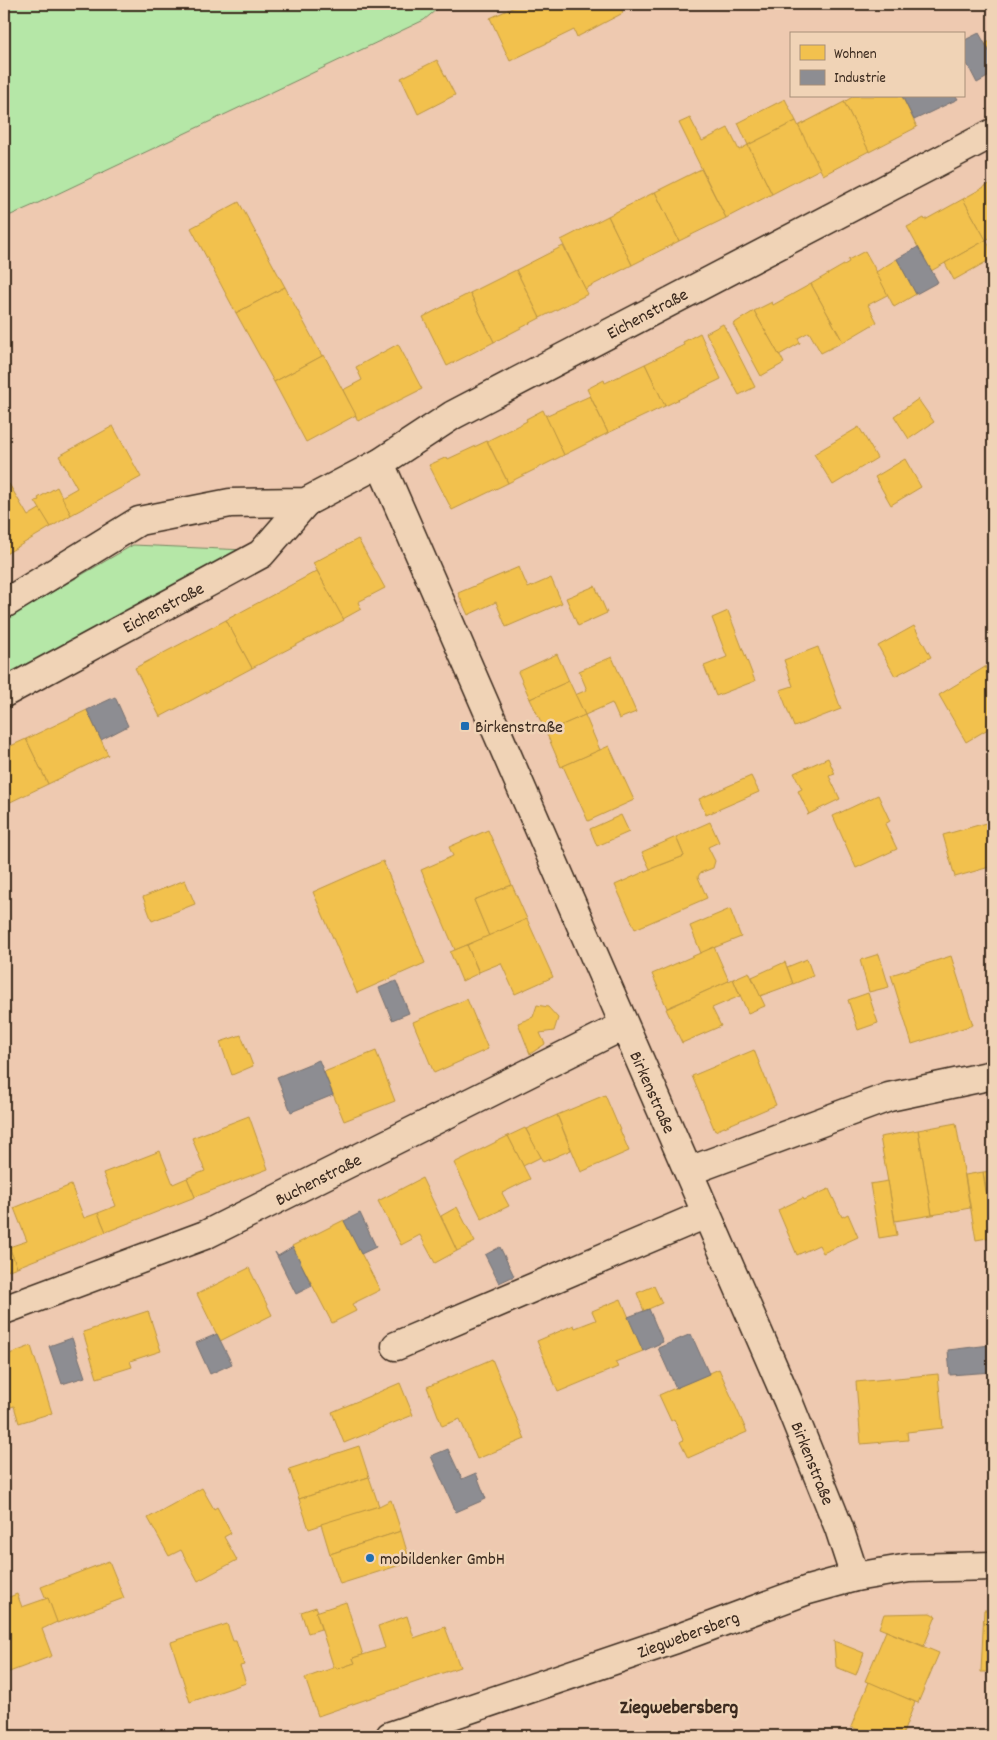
<svg xmlns="http://www.w3.org/2000/svg" width="997" height="1740" font-family="Dekko,sans-serif">
  <style>
    .green { fill: #b5e7a7; stroke: #788862 }
    .homes { fill: #f2c14e; stroke: #bb9440 }
    .industry { fill: #8d8d92; stroke: #746f6f }
    .lines { fill: none; stroke-linecap: round; stroke-linejoin: round }
    .minor-casing { stroke: #3b2a1e; stroke-width: 31 }
    .major-casing { stroke: #3b2a1e; stroke-width: 31 }
    .minor { stroke: #f0d3b6; stroke-width: 28 }
    .major { stroke: #f0d3b6; stroke-width: 28 }
    .poi-dot { fill: #1f6fb2; stroke: #f0d3b6; stroke-width: 2 }
    .labels { text-anchor: middle; stroke-width: 5; stroke-linejoin: round; paint-order: stroke }
    .street-label { font-size: 18px; fill: #3b2a1e; stroke: #f0d3b6 }
    .poi-label { font-size: 18px; fill: #3b2a1e; stroke: #f0d3b6; text-anchor: start }
    .quarter-label { font-size: 20px; font-weight: bold; fill: #3b2a1e; stroke: #f0d3b6 }
  </style>
  <rect width="100%" height="100%" fill="#eec9b0"/>
  <filter id="ink" filterUnits="userSpaceOnUse"><feTurbulence type="fractalNoise" baseFrequency=".02" numOctaves="2"/><feDisplacementMap in="SourceGraphic" scale="10" xChannelSelector="R" yChannelSelector="G"/><feConvolveMatrix kernelMatrix="1 2 1 2 8 2 1 2 1" color-interpolation-filters="sRGB"/></filter>
  <g filter="url(#ink)">
    <g class="green">
      <polygon points="4,4 443,4 424,20 36,204 4,218"/>
      <polygon points="133,545 245,550 4,679 4,620"/>
    </g>
    <g class="homes">
      <polygon points="521,4 620,4 623,13 577,37 574,30 510,61 490,18"/>
      <polygon points="993,40 993,58 986,43"/>
      <polygon points="437,60 455,95 418,114 401,78"/>
      <polygon points="854,96 902,96 917,127 869,152 844,102"/>
      <polygon points="785,99 796,121 748,145 738,123"/>
      <polygon points="844,102 869,151 823,175 798,126"/>
      <polygon points="690,118 702,141 728,128 739,150 748,145 772,194 726,218 679,123"/>
      <polygon points="796,121 820,169 772,194 748,145"/>
      <polygon points="701,169 726,218 679,241 655,192"/>
      <polygon points="993,182 993,236 986,240 963,199"/>
      <polygon points="655,192 679,241 632,265 608,216"/>
      <polygon points="963,199 986,240 931,271 907,227 924,218 925,220"/>
      <polygon points="239,202 285,287 236,313 191,228"/>
      <polygon points="608,216 632,265 585,289 561,240"/>
      <polygon points="986,240 993,253 993,258 954,280 945,263"/>
      <polygon points="563,246 588,294 540,318 516,270"/>
      <polygon points="865,251 889,294 868,305 877,322 843,342 811,284 849,262 848,260"/>
      <polygon points="897,259 916,294 894,307 876,272"/>
      <polygon points="516,270 540,318 494,342 470,293"/>
      <polygon points="811,284 843,342 821,353 809,332 798,338 800,343 779,355 754,311 772,302 773,305"/>
      <polygon points="285,287 322,356 274,382 236,313"/>
      <polygon points="470,293 494,342 447,366 423,317"/>
      <polygon points="754,311 779,355 780,355 784,363 761,376 733,324"/>
      <polygon points="723,324 755,387 739,395 706,333"/>
      <polygon points="700,333 721,379 665,406 645,364 684,345 683,342"/>
      <polygon points="398,344 422,389 358,421 343,390 362,380 356,367"/>
      <polygon points="324,355 356,415 306,442 274,382"/>
      <polygon points="645,364 665,406 608,433 587,389 604,380 605,383"/>
      <polygon points="590,396 608,433 564,455 545,416"/>
      <polygon points="918,399 934,422 909,439 894,416"/>
      <polygon points="543,410 564,455 508,483 487,441 527,421 526,419"/>
      <polygon points="113,426 141,477 71,515 61,497 77,488 59,456"/>
      <polygon points="859,427 877,458 833,485 814,454"/>
      <polygon points="487,441 508,483 452,510 429,465 447,457 448,459"/>
      <polygon points="905,459 921,487 891,505 875,477"/>
      <polygon points="9,484 28,516 41,508 51,527 4,555 4,487"/>
      <polygon points="57,487 71,515 51,527 35,501 39,500 38,498"/>
      <polygon points="358,539 385,588 358,602 361,609 343,619 313,563"/>
      <polygon points="519,567 528,588 551,578 562,603 506,627 496,602 468,615 458,593"/>
      <polygon points="317,571 344,620 252,668 226,620"/>
      <polygon points="595,586 607,613 578,626 566,598"/>
      <polygon points="728,611 755,681 716,696 704,666 727,657 712,618"/>
      <polygon points="226,620 252,668 160,717 135,668"/>
      <polygon points="914,626 931,657 895,676 878,646"/>
      <polygon points="818,647 841,709 794,727 780,690 793,686 784,660"/>
      <polygon points="557,654 569,681 530,699 518,672"/>
      <polygon points="612,657 636,712 619,719 612,703 585,715 575,695 587,690 579,671"/>
      <polygon points="993,663 993,681 985,667"/>
      <polygon points="985,667 993,681 993,726 966,742 939,695"/>
      <polygon points="569,681 585,715 546,732 530,699"/>
      <polygon points="87,710 108,755 48,784 26,739"/>
      <polygon points="585,715 600,750 561,767 546,732"/>
      <polygon points="26,739 48,784 4,805 4,749"/>
      <polygon points="609,746 634,800 588,821 563,766"/>
      <polygon points="828,758 835,774 829,776 840,799 807,815 809,814 798,791 802,789 794,773"/>
      <polygon points="751,776 759,792 706,815 699,799"/>
      <polygon points="878,795 890,821 885,824 897,849 856,868 833,816"/>
      <polygon points="621,815 629,832 597,846 590,829"/>
      <polygon points="993,821 993,866 955,877 943,835"/>
      <polygon points="710,822 719,842 708,847 715,861 713,868 700,873 698,877 707,898 635,929 615,885 661,864 661,865 684,856 676,837"/>
      <polygon points="488,830 512,885 474,900 489,936 455,950 421,870 453,856 449,847"/>
      <polygon points="676,837 684,856 650,869 642,852"/>
      <polygon points="383,861 425,963 357,993 313,892"/>
      <polygon points="185,880 195,904 152,921 143,897"/>
      <polygon points="512,885 527,919 489,936 474,900"/>
      <polygon points="730,909 741,937 701,953 690,926"/>
      <polygon points="527,919 553,977 515,994 501,963 479,972 467,945"/>
      <polygon points="467,945 479,973 462,981 450,952"/>
      <polygon points="714,947 729,981 667,1008 652,974"/>
      <polygon points="879,954 889,987 869,992 860,960"/>
      <polygon points="951,956 973,1025 912,1044 891,975"/>
      <polygon points="807,959 813,976 793,984 787,967"/>
      <polygon points="785,962 793,984 760,996 752,977"/>
      <polygon points="749,972 765,1006 748,1013 733,979"/>
      <polygon points="733,979 740,996 712,1008 721,1026 682,1043 666,1009"/>
      <polygon points="868,993 878,1023 858,1030 848,1000"/>
      <polygon points="467,999 488,1049 434,1073 413,1022"/>
      <polygon points="537,1005 548,1007 558,1018 554,1031 540,1033 545,1044 530,1054 518,1023 533,1017"/>
      <polygon points="241,1035 253,1066 232,1075 220,1042"/>
      <polygon points="754,1050 776,1105 715,1131 692,1076"/>
      <polygon points="376,1051 395,1101 344,1121 324,1072"/>
      <polygon points="605,1095 629,1151 581,1172 557,1115"/>
      <polygon points="557,1115 571,1150 543,1162 526,1129"/>
      <polygon points="249,1116 268,1169 195,1197 187,1178 205,1171 192,1138"/>
      <polygon points="956,1123 970,1208 932,1215 918,1130"/>
      <polygon points="525,1128 541,1157 523,1166 508,1136"/>
      <polygon points="918,1130 932,1215 895,1221 880,1137"/>
      <polygon points="508,1136 530,1179 502,1193 509,1206 482,1219 454,1163"/>
      <polygon points="160,1151 173,1184 187,1178 195,1197 106,1232 98,1213 116,1206 103,1173"/>
      <polygon points="993,1171 993,1232 983,1172"/>
      <polygon points="983,1172 993,1237 976,1240 965,1175"/>
      <polygon points="422,1178 457,1251 435,1263 420,1235 401,1245 378,1201"/>
      <polygon points="888,1181 897,1235 879,1238 870,1184"/>
      <polygon points="71,1185 84,1218 98,1213 106,1232 17,1267 9,1247 27,1241 14,1208"/>
      <polygon points="829,1189 842,1217 848,1214 858,1237 823,1253 819,1245 797,1255 778,1210 803,1198 804,1200"/>
      <polygon points="457,1207 475,1242 457,1251 441,1216"/>
      <polygon points="344,1220 380,1290 352,1304 356,1311 332,1323 292,1246"/>
      <polygon points="9,1247 17,1267 4,1272 4,1249"/>
      <polygon points="249,1268 272,1315 220,1341 197,1294"/>
      <polygon points="654,1286 662,1303 644,1311 637,1293"/>
      <polygon points="621,1299 643,1351 615,1362 618,1367 558,1392 537,1341 574,1325 575,1328 596,1320 592,1311"/>
      <polygon points="148,1311 161,1351 130,1361 132,1367 97,1378 83,1332"/>
      <polygon points="31,1346 52,1413 19,1423 14,1406 4,1409 4,1356"/>
      <polygon points="492,1359 525,1439 477,1459 460,1419 442,1426 427,1387"/>
      <polygon points="719,1369 747,1432 688,1458 680,1442 683,1440 674,1419 671,1421 659,1395"/>
      <polygon points="938,1374 943,1428 907,1432 908,1440 861,1444 856,1382"/>
      <polygon points="400,1383 413,1415 344,1443 332,1412"/>
      <polygon points="359,1446 369,1477 299,1499 289,1469"/>
      <polygon points="369,1477 379,1506 309,1529 299,1499"/>
      <polygon points="202,1488 214,1509 217,1507 231,1533 224,1537 237,1560 198,1581 181,1550 169,1556 148,1518"/>
      <polygon points="391,1500 401,1531 330,1554 321,1524 379,1506"/>
      <polygon points="401,1531 410,1562 340,1584 330,1554"/>
      <polygon points="109,1561 124,1598 57,1623 48,1598 46,1599 41,1587"/>
      <polygon points="17,1594 22,1607 48,1598 57,1622 42,1629 52,1656 4,1674 4,1599"/>
      <polygon points="346,1602 363,1655 353,1658 355,1663 337,1669 336,1667 334,1668 316,1612"/>
      <polygon points="316,1607 318,1611 316,1612 321,1629 308,1633 301,1612"/>
      <polygon points="984,1610 993,1610 993,1672 981,1672"/>
      <polygon points="930,1613 936,1616 924,1646 879,1628 884,1614"/>
      <polygon points="407,1616 414,1638 445,1627 460,1667 318,1716 305,1678 336,1667 337,1669 355,1663 353,1658 385,1648 378,1626"/>
      <polygon points="227,1624 233,1641 236,1641 244,1665 240,1666 246,1683 190,1702 171,1642"/>
      <polygon points="886,1631 939,1653 918,1703 865,1681"/>
      <polygon points="834,1641 864,1653 856,1675 836,1667"/>
      <polygon points="869,1682 915,1702 902,1736 874,1736 851,1727"/>
      <polygon points="860,1731 874,1736 858,1736"/>
    </g>
    <g class="industry">
      <polygon points="979,33 993,58 993,74 977,83 963,56 963,41"/>
      <polygon points="902,96 956,96 958,99 914,120"/>
      <polygon points="918,247 938,282 916,294 897,259"/>
      <polygon points="115,697 128,726 101,740 87,710"/>
      <polygon points="396,981 409,1013 392,1020 379,988"/>
      <polygon points="319,1060 333,1095 291,1112 277,1077"/>
      <polygon points="360,1213 376,1247 361,1254 344,1221"/>
      <polygon points="293,1247 312,1286 296,1294 275,1252 278,1256"/>
      <polygon points="500,1247 514,1276 499,1283 485,1255"/>
      <polygon points="649,1309 663,1342 643,1351 628,1317"/>
      <polygon points="217,1334 232,1364 210,1374 196,1343"/>
      <polygon points="691,1334 709,1374 676,1388 658,1348"/>
      <polygon points="72,1338 85,1377 62,1384 49,1346"/>
      <polygon points="990,1345 992,1372 950,1375 948,1350"/>
      <polygon points="448,1449 462,1479 476,1473 486,1499 456,1512 431,1456"/>
    </g>
    <g class="lines">
      <g class="minor-casing">
        <g id="minor">
          <polyline points="380,463 788,1401 839,1528 855,1577"/>
          <polyline points="4,604 139,521 230,503 306,502 380,463 453,415 993,133"/>
          <polyline points="4,693 261,554 306,502"/>
          <polyline points="689,1171 889,1097 993,1075"/>
          <polyline points="4,1310 205,1235 623,1026"/>
          <polyline points="396,1346 706,1214"/>
        </g>
      </g>
      <g class="major-casing">
        <polyline id="major" points="390,1736 676,1639 808,1590 855,1577 909,1568 993,1566"/>
      </g>
      <use href="#minor" class="minor"/>
      <use href="#major" class="major"/>
    </g>
  </g>
  <g class="poi-dot">
    <rect x="460" y="721" width="10" height="10" rx="2.5"/>
    <circle cx="370" cy="1558" r="5"/>
  </g>
  <g class="labels">
    <g class="street-label">
      <text transform="translate(647 313) rotate(-28)" y="6">Eichenstraße</text>
      <text transform="translate(163 607) rotate(-28)" y="6">Eichenstraße</text>
      <text transform="translate(653 1092) rotate(66)" y="6">Birkenstraße</text>
      <text transform="translate(318 1179) rotate(-27)" y="6">Buchenstraße</text>
      <text transform="translate(813 1463) rotate(68)" y="6">Birkenstraße</text>
      <text transform="translate(688 1634) rotate(-20)" y="6">Ziegwebersberg</text>
    </g>
    <g class="poi-label">
      <text x="475" y="732">Birkenstraße</text>
      <text x="380" y="1564">mobildenker GmbH</text>
    </g>
    <g class="quarter-label">
      <text x="679" y="1713">Ziegwebersberg</text>
    </g>
  </g>
  <rect width="997" height="1740" fill="none" stroke="#f0d3b6" stroke-width="20"/>
  <rect x="10" y="10" width="977" height="1720" fill="none" stroke="#3b2a1e" stroke-width="2" filter="url(#ink)"/>
  <rect x="790" y="32" width="175" height="65" fill="#f0d3b6" stroke="#a88f79"/>
  <rect x="800" y="45" width="25" height="15" fill="#f2c14e" stroke="#a88f79"/>
  <text x="834" y="58" font-size="15" fill="#3b2a1e">Wohnen</text>
  <rect x="800" y="70" width="25" height="15" fill="#8d8d92" stroke="#a88f79"/>
  <text x="834" y="82" font-size="15" fill="#3b2a1e">Industrie</text>
</svg>
